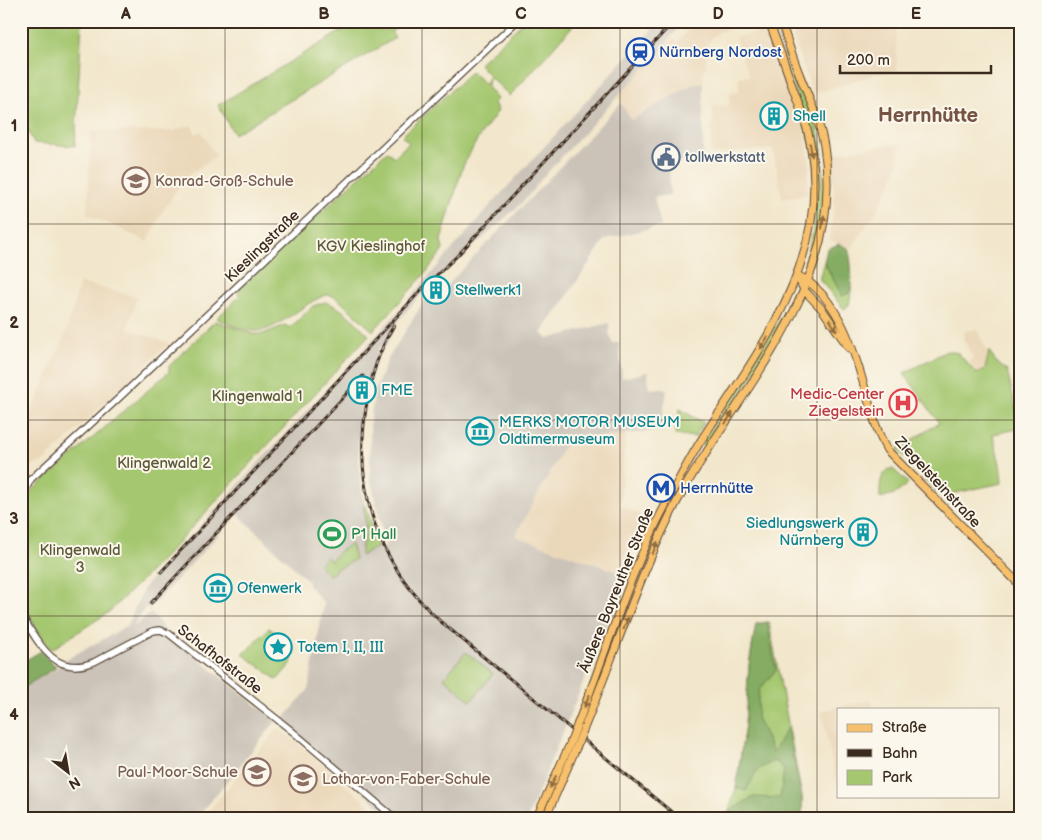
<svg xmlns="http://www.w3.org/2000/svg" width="1042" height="840" font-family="'Balsamiq Sans',sans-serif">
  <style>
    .built { fill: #ebd8ba }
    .industrial { fill: #cbc3b8 }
    .green { fill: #a5c770; stroke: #707847 }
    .forest { fill: #84ac62; stroke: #606b40 }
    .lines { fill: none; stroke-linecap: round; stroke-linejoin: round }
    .minor-casing { stroke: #564638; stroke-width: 8 }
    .major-casing { stroke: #564638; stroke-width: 9 }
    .minor { stroke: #fff; stroke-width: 5.5 }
    .major { stroke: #f7c06c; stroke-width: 7 }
    .rail-casing { stroke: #3b2a1e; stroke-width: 3 }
    .rail { stroke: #fbf7ec; stroke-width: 1; stroke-dasharray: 4; stroke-linecap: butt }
    .major-bridge-casing { stroke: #564638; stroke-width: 9; stroke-linecap: butt }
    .major-bridge { stroke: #f7c06c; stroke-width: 7 }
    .oneway { fill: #906e41 }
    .grid { fill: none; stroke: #3b2a1e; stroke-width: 1; stroke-opacity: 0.55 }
    .labels { text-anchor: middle; stroke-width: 4; stroke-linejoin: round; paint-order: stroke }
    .transit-label { font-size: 15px; fill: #164399; stroke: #fbf7ec; text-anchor: start }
    .culture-label { font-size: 15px; fill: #0d838f; stroke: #fbf7ec; text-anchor: start }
    .service-label { font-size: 15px; fill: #4e5e75; stroke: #fbf7ec; text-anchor: start }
    .education-label { font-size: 15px; fill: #785e54; stroke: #fbf7ec; text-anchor: start }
    .street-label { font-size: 15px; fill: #3b2a1e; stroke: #fbf7ec }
    .park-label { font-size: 15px; fill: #5b5937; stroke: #fbf7ec }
    .health-label { font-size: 15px; fill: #be3a42; stroke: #fbf7ec; text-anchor: end }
    .leisure-label { font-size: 15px; fill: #27864d; stroke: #fbf7ec; text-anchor: start }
    .district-label { font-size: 20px; font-weight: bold; fill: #755444; stroke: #fbf7ec }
    .neatline { fill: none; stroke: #3b2a1e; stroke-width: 2 }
    .grid-label { font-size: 16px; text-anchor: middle; font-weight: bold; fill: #3b2a1e }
  </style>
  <rect width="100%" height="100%" fill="#fbf7ec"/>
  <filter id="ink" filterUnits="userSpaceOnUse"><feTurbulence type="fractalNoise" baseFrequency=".02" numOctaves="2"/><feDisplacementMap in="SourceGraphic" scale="10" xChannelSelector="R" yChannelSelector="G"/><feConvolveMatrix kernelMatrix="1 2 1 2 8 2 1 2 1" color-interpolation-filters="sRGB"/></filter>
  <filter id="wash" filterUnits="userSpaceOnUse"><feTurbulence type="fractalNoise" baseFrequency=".0096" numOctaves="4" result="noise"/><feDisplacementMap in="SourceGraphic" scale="20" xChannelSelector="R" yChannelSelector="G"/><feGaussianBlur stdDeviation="1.12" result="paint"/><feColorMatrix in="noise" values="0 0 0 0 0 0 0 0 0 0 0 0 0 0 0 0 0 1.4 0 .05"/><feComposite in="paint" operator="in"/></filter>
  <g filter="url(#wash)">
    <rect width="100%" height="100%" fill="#f2e7cc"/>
    <g class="built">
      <polygon points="696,21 750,21 719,32 710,40 706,47 706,67 704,69 703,82 691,85 630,120 617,97 672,38 677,42"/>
      <polygon points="794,21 896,21 897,71 875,74 813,94 791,31 791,25"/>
      <polygon points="763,31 766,32 771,38 803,127 808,149 810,169 808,171 808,194 782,199 773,149 711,154 713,105 728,106 731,93 739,92 739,77 749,76 735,37"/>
      <polygon points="191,125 196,134 201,131 216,156 189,175 179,186 160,216 148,242 87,214 91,131 172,131"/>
      <polygon points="900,143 899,161 892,181 880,205 852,248 829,240 834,207 832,154"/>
      <polygon points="80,283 137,297 128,329 169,343 42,463 33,465 27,462 24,455 21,436 65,336"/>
      <polygon points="977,329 987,350 985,369 977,374 969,363 973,358 963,339 965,331"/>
      <polygon points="626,432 620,505 645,517 621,573 515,536 567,441"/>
      <polygon points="872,700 874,709 838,709 837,786 821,711"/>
      <polygon points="278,728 297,743 384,818 202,819"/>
    </g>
    <polygon class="industrial" points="660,21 683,21 660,51 542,178 525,200 427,288 409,308 399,320 385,348 380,346 362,403 358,448 362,496 380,549 386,545 370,476 370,420 376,388 388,359 426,298 437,296 621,103 631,120 691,85 703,82 703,158 696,161 687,160 669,164 670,195 654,197 661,226 605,239 562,304 541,333 548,339 609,323 609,332 612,343 619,343 622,378 648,372 649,389 662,388 667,390 660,430 567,441 515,536 621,573 623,586 527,819 394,819 282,721 308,690 324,604 308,584 308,581 238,514 149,609 145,607 133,627 151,613 156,618 166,633 276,721 196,819 21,819 21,689 54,670 67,659 127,626 145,586 398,312 488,208"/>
    <g class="green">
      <polygon points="21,21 82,21 75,146 34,143 21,117"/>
      <polygon points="358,21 408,21 391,32 395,38 234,134 218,105"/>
      <path d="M524 21H577L510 96 490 77 487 87 497 99 494 103 498 111 477 140 463 166 441 240 443 250 425 274 373 331 339 300C335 297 332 295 328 295 316 295 281 326 264 330 249 334 233 325 220 320L217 318 240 296 237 291 387 151 394 157 409 143 402 136 472 71 485 85 489 75 479 64Z"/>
      <polygon points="785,53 787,54 817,126 822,149 824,205 812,265 805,263 812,235 816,201 814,155 784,54"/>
      <polygon points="824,262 842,295 851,292 849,305 844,309 820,280 820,276"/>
      <path d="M325 302C342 306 357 324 369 335L162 560 109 612 52 649 48 646 21 603V500L169 372V366L215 321 253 334H263L285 325 290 328 313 306Z"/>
      <polygon points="782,316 785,317 785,321 751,378 706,447 702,444"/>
      <polygon points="947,351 958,353 977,374 985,369 989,351 996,362 1007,371 1016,409 1018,429 993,434 1001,469 1002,483 946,495 936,491 897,449 939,423 904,373"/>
      <polygon points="680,409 704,423 695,437 675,435"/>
      <path d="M889 469H893L908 483 897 493 880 498C880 486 879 477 889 469Z"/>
      <polygon points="366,506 378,547 366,552 366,553 361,556 361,548 366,532 364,507"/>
      <polygon points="351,544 355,559 340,568 339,567 334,570 335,572 329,575 319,565 326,557 331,561 340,551"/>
      <polygon points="769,622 802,797 802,819 729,811 736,788 745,724 749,665 756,624"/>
      <polygon points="269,628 295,649 291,664 277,680 243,654"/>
      <polygon points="466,652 493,674 471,701 444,678"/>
    </g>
    <g class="forest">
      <path d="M839 244 848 248C852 262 852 278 851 292L842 296 824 262 827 249Z"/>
      <polygon points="767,622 776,670 759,690 757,717 773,752 787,728 802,797 802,819 726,819 729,811 753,797 780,798 784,769 775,761 758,769 746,791 736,788 745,724 749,665 756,624"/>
      <polygon points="41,651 48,660 55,665 55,668 21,689 21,663"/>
    </g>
  </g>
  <g filter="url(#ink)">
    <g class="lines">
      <g class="minor-casing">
        <g id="minor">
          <polyline points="21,485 31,479 120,397 517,21"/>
          <polyline points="21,493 26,489 31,479"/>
          <path d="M21 614C38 642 54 678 94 662L153 631 160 630 168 633 292 731 396 819"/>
        </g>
      </g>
      <g class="major-casing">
        <g id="major">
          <path d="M797 275C841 296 857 360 869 403 874 419 878 436 887 450L1021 586"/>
          <polyline points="797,275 804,290 822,309 849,348"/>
          <path d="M578 723C607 651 628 575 665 506 676 485 687 463 700 442 757 353 830 262 811 148 808 127 800 107 792 86 785 64 777 43 769 21"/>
          <path d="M584 728C616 652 641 568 680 496 741 386 847 283 824 146 820 121 809 99 800 76 793 58 787 40 781 21"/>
          <polyline points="536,819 570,744"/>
          <polyline points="545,819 576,748"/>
        </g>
      </g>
      <use href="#minor" class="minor"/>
      <use href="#major" class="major"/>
      <g class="rail-casing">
        <g id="rail">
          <path d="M394 325C379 350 370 379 366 408 353 491 378 564 440 621L680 819"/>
          <polyline points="161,572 423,288 457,256 674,21"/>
          <polyline points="151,603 363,376"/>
        </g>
      </g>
      <use href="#rail" class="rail"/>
      <g class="major-bridge-casing">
        <g id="major-bridge">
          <polyline points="570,744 578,723"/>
          <polyline points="576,748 584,728"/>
        </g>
      </g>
      <use href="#major-bridge" class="major-bridge"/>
    </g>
    <defs><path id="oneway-solid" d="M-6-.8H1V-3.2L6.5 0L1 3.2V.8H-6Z" transform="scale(1.25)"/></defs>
    <g class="oneway">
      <use href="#oneway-solid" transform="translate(811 150) rotate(82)"/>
      <use href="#oneway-solid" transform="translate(823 222) rotate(-82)"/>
      <use href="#oneway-solid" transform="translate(833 325) rotate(57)"/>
      <use href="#oneway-solid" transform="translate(764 343) rotate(120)"/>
      <use href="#oneway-solid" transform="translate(729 418) rotate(-57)"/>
      <use href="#oneway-solid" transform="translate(655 548) rotate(-67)"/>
      <use href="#oneway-solid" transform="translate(626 623) rotate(-69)"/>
      <use href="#oneway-solid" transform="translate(587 701) rotate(112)"/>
      <use href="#oneway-solid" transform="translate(553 782) rotate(115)"/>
    </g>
  </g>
  <path class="grid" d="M225 21V819M422 21V819M620 21V819M817 21V819M21 224H1021M21 420H1021M21 616H1021"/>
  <defs>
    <g id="station-ring" transform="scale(1.4375)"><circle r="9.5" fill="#fbf7ec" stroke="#1a4fb4" stroke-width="1.5"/><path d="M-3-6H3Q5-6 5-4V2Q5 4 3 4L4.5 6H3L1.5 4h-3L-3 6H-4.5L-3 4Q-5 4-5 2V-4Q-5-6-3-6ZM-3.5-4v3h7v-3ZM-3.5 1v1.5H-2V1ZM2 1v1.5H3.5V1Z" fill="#1a4fb4"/></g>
    <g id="building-ring" transform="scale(1.4375)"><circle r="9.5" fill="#fbf7ec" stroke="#0f9aa8" stroke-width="1.5"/><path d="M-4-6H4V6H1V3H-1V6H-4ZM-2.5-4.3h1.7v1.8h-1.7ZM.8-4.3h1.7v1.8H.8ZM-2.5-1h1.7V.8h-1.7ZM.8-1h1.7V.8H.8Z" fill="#0f9aa8"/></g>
    <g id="civic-ring" transform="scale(1.4375)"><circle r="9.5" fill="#fbf7ec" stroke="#5c6f8a" stroke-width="1.5"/><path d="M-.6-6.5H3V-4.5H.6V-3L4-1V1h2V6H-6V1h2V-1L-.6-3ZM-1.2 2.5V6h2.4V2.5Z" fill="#5c6f8a"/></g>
    <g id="school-ring" transform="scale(1.4375)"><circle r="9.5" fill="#fbf7ec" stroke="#8d6e63" stroke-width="1.5"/><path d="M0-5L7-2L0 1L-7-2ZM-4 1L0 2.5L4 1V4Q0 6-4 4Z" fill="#8d6e63"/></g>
    <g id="hospital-ring" transform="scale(1.4375)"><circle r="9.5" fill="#fbf7ec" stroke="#e0444e" stroke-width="1.5"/><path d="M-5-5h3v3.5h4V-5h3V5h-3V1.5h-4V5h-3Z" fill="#e0444e"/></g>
    <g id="museum-ring" transform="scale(1.4375)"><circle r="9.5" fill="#fbf7ec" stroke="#0f9aa8" stroke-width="1.5"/><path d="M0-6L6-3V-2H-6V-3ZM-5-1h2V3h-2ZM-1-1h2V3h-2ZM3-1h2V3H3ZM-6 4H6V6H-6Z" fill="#0f9aa8"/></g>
    <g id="metro-ring" transform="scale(1.4375)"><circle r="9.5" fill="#fbf7ec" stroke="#1a4fb4" stroke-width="1.5"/><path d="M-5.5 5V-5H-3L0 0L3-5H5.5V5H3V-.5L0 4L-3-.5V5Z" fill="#1a4fb4"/></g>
    <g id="stadium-ring" transform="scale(1.4375)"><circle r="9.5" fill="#fbf7ec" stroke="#2e9e5b" stroke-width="1.5"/><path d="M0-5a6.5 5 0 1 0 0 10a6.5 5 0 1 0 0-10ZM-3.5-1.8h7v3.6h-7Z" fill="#2e9e5b"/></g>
    <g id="sight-ring" transform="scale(1.4375)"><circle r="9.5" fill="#fbf7ec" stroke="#0f9aa8" stroke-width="1.5"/><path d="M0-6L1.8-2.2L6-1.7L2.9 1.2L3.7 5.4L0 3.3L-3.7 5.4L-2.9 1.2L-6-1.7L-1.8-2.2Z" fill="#0f9aa8"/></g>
  </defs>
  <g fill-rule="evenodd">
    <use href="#station-ring" x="640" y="52"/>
    <use href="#building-ring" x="774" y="116"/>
    <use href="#civic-ring" x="666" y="157"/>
    <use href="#school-ring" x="136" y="181"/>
    <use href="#building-ring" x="436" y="290"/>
    <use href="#building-ring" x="362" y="390"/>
    <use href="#hospital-ring" x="903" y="403"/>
    <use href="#museum-ring" x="480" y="431"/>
    <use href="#metro-ring" x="661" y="488"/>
    <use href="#building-ring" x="863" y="532"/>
    <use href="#stadium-ring" x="332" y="534"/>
    <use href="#museum-ring" x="218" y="588"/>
    <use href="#sight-ring" x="278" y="647"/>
    <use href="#school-ring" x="257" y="772"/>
    <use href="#school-ring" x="303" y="779"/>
  </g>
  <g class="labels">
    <g class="transit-label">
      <text x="659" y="57">Nürnberg Nordost</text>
      <text x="680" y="493">Herrnhütte</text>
    </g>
    <g class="culture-label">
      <text x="793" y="121">Shell</text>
      <text x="455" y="295">Stellwerk1</text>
      <text x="381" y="395">FME</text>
      <text x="499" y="427">MERKS MOTOR MUSEUM<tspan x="499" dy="17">Oldtimermuseum</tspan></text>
      <text x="844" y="528" text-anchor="end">Siedlungswerk<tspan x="844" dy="17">Nürnberg</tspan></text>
      <text x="237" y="593">Ofenwerk</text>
      <text x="297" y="652">Totem I, II, III</text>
    </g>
    <g class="service-label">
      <text x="685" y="162">tollwerkstatt</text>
    </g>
    <g class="education-label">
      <text x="155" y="186">Konrad-Groß-Schule</text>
      <text x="238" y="777" text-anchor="end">Paul-Moor-Schule</text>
      <text x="322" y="784">Lothar-von-Faber-Schule</text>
    </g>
    <g class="street-label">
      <text transform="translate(262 246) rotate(-44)" y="5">Kieslingstraße</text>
      <text transform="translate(938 482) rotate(47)" y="5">Ziegelsteinstraße</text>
      <text transform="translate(616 590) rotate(-68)" y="5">Äußere Bayreuther Straße</text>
      <text transform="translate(220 659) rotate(38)" y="5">Schafhofstraße</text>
    </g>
    <g class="park-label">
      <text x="371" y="251">KGV Kieslinghof</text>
      <text x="257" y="401">Klingenwald 1</text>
      <text x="164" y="468">Klingenwald 2</text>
      <text x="80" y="555">Klingenwald<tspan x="80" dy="17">3</tspan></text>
    </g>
    <g class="health-label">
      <text x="884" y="399">Medic-Center<tspan x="884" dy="17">Ziegelstein</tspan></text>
    </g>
    <g class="leisure-label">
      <text x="351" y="539">P1 Hall</text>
    </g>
    <g class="district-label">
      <text x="928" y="122">Herrnhütte</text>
    </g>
  </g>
  <rect width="1042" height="840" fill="none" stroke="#fbf7ec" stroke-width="55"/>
  <rect x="837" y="708" width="162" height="90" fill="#fbf7ec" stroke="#aea59a"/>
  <rect x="847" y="724" width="25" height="8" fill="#f7c06c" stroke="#aea59a"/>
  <text x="882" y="732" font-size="15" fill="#3b2a1e">Straße</text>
  <rect x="847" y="749" width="25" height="8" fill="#3b2a1e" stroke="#aea59a"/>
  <text x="882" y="758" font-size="15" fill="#3b2a1e">Bahn</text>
  <rect x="847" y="770" width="25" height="15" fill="#a5c770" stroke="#aea59a"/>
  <text x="882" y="782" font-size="15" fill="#3b2a1e">Park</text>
  <g transform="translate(68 772) rotate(149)" stroke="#fbf7ec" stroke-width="4" paint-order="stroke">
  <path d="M0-4L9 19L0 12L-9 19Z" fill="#3b2a1e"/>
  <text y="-8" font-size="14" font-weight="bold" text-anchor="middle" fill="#3b2a1e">N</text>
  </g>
  <path d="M840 65v8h151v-8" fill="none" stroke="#3b2a1e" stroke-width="2.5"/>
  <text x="847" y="65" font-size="15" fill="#3b2a1e" stroke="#fbf7ec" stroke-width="4" paint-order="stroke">200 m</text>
  <rect x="28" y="28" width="986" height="784" class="neatline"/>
  <g class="grid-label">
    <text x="126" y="19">A</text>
    <text x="324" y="19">B</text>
    <text x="521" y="19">C</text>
    <text x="718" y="19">D</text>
    <text x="916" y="19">E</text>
    <text x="14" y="131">1</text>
    <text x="14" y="328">2</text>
    <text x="14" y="524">3</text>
    <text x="14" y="720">4</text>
  </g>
</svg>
